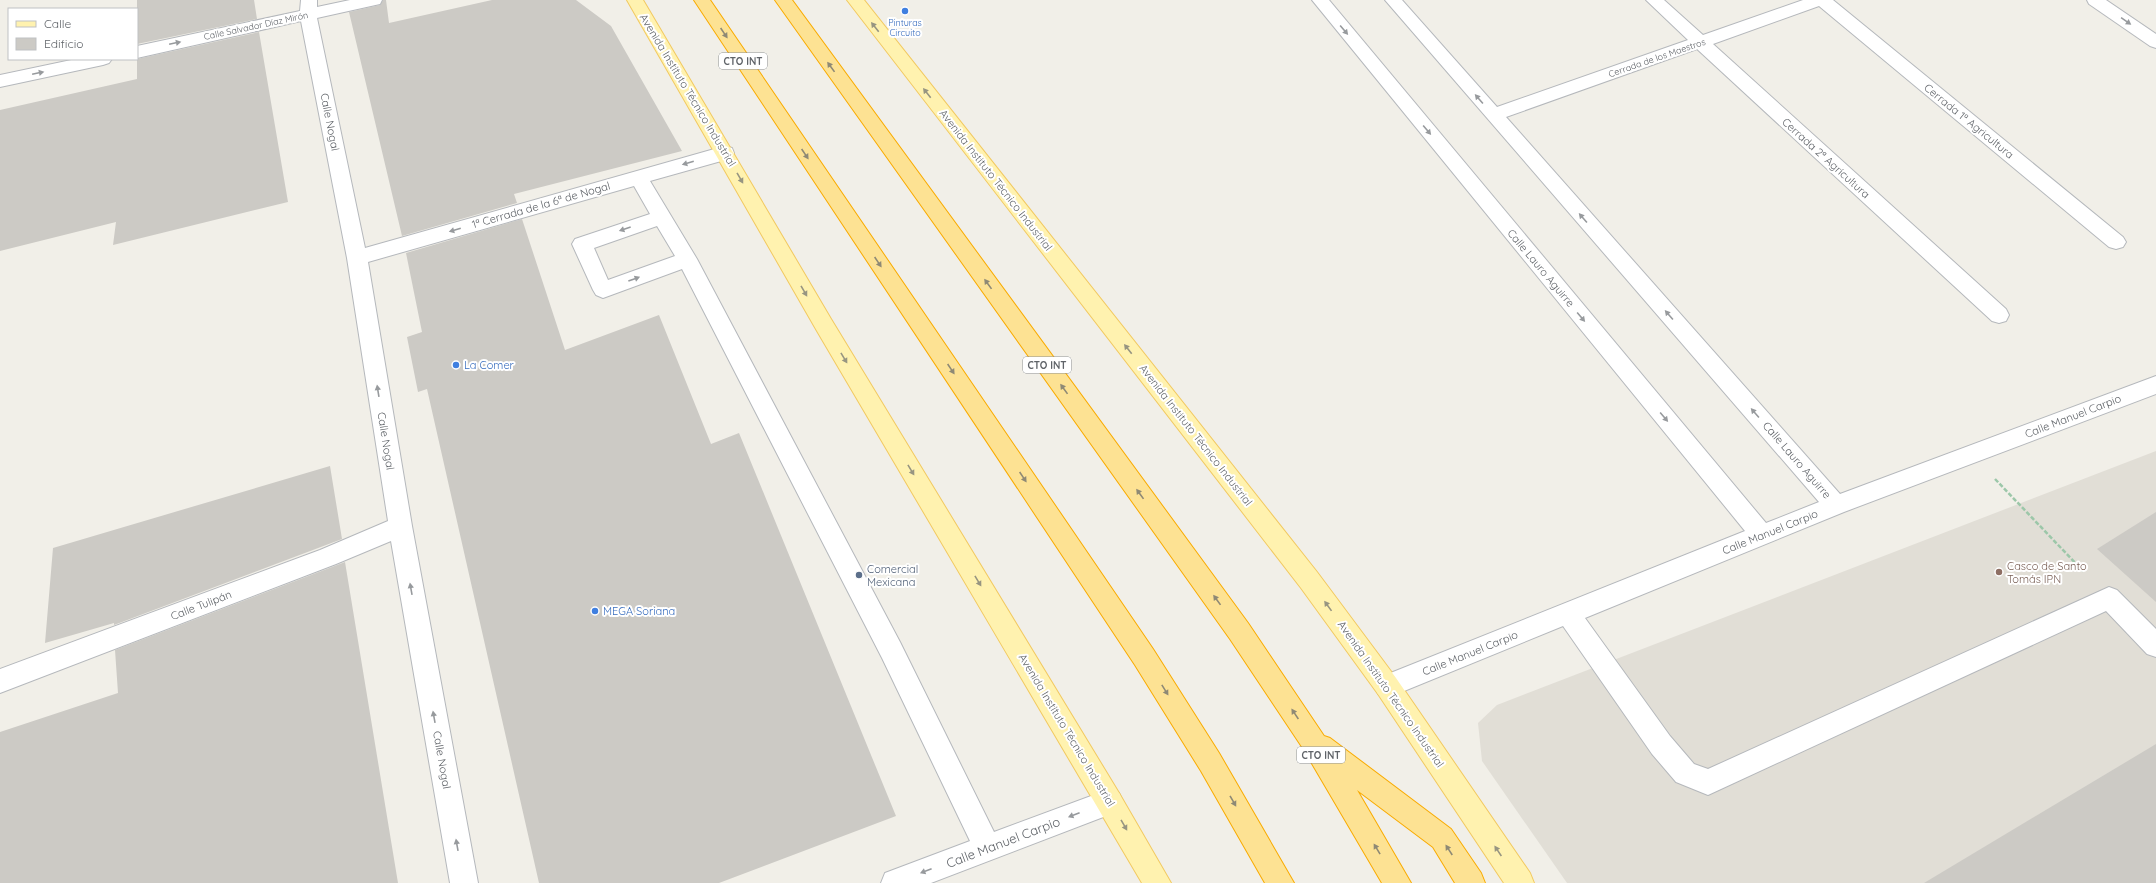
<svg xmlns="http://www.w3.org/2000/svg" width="2156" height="883" font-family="Quicksand,sans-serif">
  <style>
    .education { fill: #e1ded6 }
    .building { fill: #cccac5 }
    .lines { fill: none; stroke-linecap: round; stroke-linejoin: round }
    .minor-casing { stroke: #b5b8bc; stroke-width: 2 }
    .major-casing { stroke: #f2c960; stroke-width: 2 }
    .highway-casing { stroke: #f9ab00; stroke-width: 2 }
    .path { stroke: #9cc7a9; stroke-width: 2.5; stroke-dasharray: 4.5 2; stroke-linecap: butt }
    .minor { fill: #fff; fill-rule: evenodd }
    .major { fill: #fff2af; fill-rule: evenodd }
    .highway { fill: #fde293; fill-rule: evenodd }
    .oneway { fill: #979a9d }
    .oneway2 { fill: #979581 }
    .oneway3 { fill: #8e8975 }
    .shop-dot { fill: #3f7fe0; stroke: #fff; stroke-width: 1.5 }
    .education-dot { fill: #8d6e63; stroke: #fff; stroke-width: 1.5 }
    .service-dot { fill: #5c6f8a; stroke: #fff; stroke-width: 1.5 }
    .labels { text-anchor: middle; stroke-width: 4; stroke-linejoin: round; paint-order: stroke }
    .far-shop-label { font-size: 9px; fill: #366cbe; stroke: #fff }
    .far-street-label { font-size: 9px; fill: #5f6368; stroke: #fff }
    .shield { fill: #fff; stroke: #8f9295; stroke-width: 1 }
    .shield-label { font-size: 10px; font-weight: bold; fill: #5f6368 }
    .street-label { font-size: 11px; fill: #5f6368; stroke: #fff }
    .shop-label { font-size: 11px; fill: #366cbe; stroke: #fff; text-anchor: start }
    .education-label { font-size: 11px; fill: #785e54; stroke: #fff; text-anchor: start }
    .service-label { font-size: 11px; fill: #4e5e75; stroke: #fff; text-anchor: start }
    .near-street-label { font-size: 13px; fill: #5f6368; stroke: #fff }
  </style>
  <rect width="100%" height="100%" fill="#f1efe8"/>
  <polygon class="education" points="2156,451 2156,883 1567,883 1482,761 1478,723 1497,705"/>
  <g class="building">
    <polygon points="137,0 254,0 257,19 137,44"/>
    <polygon points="383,0 386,0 389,23 492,0 576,0 611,26 682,151 514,194 517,203 402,236 349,12 380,5"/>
    <polygon points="259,32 288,202 113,245 116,222 0,251 0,110 137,79 137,59"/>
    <polygon points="522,219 565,350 659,315 711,444 739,433 896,816 719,883 539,883 427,389 418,392 407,337 422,332 406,253"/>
    <polygon points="330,466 342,539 114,625 114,623 45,643 53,548"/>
    <polygon points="2156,512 2156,602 2097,549"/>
    <polygon points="345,562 398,883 0,883 0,732 118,693 115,650"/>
    <polygon points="2156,744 2156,883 1924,883"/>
  </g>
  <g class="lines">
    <g class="minor-casing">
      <g id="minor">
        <path d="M301 0H317V7L350 0H382L380 4 317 18 365 248 725 146 732 148 734 153 732 158 650 181 697 259 900 642 994 832 1110 789 1119 793 1123 802 1119 811 931 883H881L885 873 970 841 882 658 682 269 603 298 596 295 593 290 572 244 575 239 650 214 634 186 368 262 412 526 478 883H450L391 541 336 564 0 693V669L320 550 388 521 347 258 301 21 137 58V46L300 11ZM657 226 675 256 608 280 594 248Z"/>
        <polygon points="1312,0 1329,0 1766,523 1819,502 1385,0 1402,0 1497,107 1688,40 1646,0 1664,0 1703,35 1803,0 1833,0 2123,237 2126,242 2123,247 2116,249 2109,247 1819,6 1713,44 2006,309 2009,315 2006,321 1999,323 1992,321 1697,49 1506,117 1840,494 2156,376 2156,394 1844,512 1585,618 1670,736 1694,764 1708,769 2109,587 2117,590 2156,629 2156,657 2147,654 2106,611 1708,795 1676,782 1652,754 1563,626 1387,698 1378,694 1375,686 1378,678 1745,531"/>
        <polygon points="2087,0 2106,0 2156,34 2156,48 2150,46 2089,4"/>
        <polygon points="76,59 112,59 109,63 103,65 0,87 0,75"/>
      </g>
    </g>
    <g class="major-casing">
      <g id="major">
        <polygon points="627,0 643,0 831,319 1119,793 1171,883 1142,883 817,331"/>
        <polygon points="847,0 864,0 1317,572 1396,678 1530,873 1534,883 1504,883 1378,694 1301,588"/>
      </g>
    </g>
    <g class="highway-casing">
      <g id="highway">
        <polygon points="694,0 710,0 1153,649 1219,753 1294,883 1265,883 1201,771 1135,665"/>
        <polygon points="775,0 792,0 1248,623 1324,736 1330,738 1451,829 1481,873 1485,883 1455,883 1433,847 1357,790 1411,883 1382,883 1304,750 1230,639"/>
      </g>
    </g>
    <polyline class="path" points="1995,479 2084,572"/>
    <use href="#minor" class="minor"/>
    <use href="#major" class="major"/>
    <use href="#highway" class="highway"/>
  </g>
  <defs><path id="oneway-solid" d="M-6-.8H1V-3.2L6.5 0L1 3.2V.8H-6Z"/></defs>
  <g class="oneway">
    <use href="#oneway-solid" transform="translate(2126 21) rotate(35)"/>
    <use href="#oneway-solid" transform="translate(1344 30) rotate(50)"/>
    <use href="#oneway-solid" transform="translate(175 43) rotate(-12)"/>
    <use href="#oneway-solid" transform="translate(38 73) rotate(-12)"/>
    <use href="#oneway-solid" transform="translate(1479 99) rotate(-131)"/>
    <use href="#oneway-solid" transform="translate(1427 130) rotate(50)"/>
    <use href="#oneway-solid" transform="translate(688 163) rotate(164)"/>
    <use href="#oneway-solid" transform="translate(1583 218) rotate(-131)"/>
    <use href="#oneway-solid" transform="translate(625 229) rotate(161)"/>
    <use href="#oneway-solid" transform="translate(455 230) rotate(164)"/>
    <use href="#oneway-solid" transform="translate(634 279) rotate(-20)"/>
    <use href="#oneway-solid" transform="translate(1669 315) rotate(-131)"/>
    <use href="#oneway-solid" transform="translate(1581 317) rotate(50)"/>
    <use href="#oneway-solid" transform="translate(378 391) rotate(-99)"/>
    <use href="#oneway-solid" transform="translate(1755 413) rotate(-131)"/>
    <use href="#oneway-solid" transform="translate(1664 417) rotate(50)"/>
    <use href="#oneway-solid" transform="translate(411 589) rotate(-100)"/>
    <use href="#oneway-solid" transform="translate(434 717) rotate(-100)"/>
    <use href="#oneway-solid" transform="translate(1074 815) rotate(159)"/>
    <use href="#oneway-solid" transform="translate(457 845) rotate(-100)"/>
    <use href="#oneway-solid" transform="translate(926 871) rotate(159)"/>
  </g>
  <g class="oneway2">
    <use href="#oneway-solid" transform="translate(875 27) rotate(-128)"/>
    <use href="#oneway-solid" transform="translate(927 93) rotate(-128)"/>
    <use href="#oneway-solid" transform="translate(740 178) rotate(60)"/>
    <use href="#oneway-solid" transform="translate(804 291) rotate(60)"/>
    <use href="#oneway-solid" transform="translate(1128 349) rotate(-128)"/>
    <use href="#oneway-solid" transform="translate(844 358) rotate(59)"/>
    <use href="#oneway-solid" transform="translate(911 470) rotate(59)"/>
    <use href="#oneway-solid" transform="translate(978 581) rotate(59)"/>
    <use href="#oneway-solid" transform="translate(1328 606) rotate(-126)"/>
    <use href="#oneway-solid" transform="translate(1124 825) rotate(60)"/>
    <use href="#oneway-solid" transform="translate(1498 851) rotate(-124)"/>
  </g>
  <g class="oneway3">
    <use href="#oneway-solid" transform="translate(724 33) rotate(56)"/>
    <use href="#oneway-solid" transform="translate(831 67) rotate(-126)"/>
    <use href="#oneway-solid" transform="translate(805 154) rotate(56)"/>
    <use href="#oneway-solid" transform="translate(878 262) rotate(56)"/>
    <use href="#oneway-solid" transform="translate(988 284) rotate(-126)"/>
    <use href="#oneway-solid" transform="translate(951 369) rotate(56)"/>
    <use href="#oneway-solid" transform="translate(1064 389) rotate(-126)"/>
    <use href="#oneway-solid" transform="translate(1023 477) rotate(56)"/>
    <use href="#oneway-solid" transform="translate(1140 494) rotate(-126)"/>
    <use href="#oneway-solid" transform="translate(1217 600) rotate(-126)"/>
    <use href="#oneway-solid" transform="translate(1165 690) rotate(58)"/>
    <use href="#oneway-solid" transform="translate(1295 714) rotate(-124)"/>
    <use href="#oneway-solid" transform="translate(1233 801) rotate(60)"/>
    <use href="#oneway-solid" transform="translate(1377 849) rotate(-121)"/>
    <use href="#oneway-solid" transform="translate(1449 850) rotate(-123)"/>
  </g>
  <g class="shop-dot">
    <circle cx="905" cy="11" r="4"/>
    <circle cx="456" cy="365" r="4"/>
    <circle cx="595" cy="611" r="4"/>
  </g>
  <circle class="education-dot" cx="1999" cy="572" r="4"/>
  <circle class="service-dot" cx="859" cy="575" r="4"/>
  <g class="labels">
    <g class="far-shop-label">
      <text x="905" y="26">Pinturas<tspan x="905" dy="10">Circuito</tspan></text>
    </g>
    <g class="far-street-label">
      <text transform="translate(256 26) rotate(-12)" y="3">Calle Salvador Díaz Mirón</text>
      <text transform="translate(1657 58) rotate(-19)" y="3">Cerrada de los Maestros</text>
    </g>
    <g class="shield">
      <rect x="719" y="53" width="48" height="16" rx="3"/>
      <rect x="1023" y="357" width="48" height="16" rx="3"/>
      <rect x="1297" y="747" width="48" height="16" rx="3"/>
    </g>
    <g class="shield-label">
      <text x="743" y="65">CTO INT</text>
      <text x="1047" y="369">CTO INT</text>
      <text x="1321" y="759">CTO INT</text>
    </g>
    <g class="street-label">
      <text transform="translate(688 90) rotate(59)" y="4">Avenida Instituto Técnico Industrial</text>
      <text transform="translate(1969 121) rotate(39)" y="4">Cerrada 1ª Agricultura</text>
      <text transform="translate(330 122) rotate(79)" y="4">Calle Nogal</text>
      <text transform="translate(1826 158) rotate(42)" y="4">Cerrada 2ª Agricultura</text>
      <text transform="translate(996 180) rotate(52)" y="4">Avenida Instituto Técnico Industrial</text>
      <text transform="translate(541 205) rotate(-16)" y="4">1ª Cerrada de la 6ª de Nogal</text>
      <text transform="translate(1541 268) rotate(50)" y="4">Calle Lauro Aguirre</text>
      <text transform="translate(2073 416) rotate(-21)" y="4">Calle Manuel Carpio</text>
      <text transform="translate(1196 435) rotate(52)" y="4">Avenida Instituto Técnico Industrial</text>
      <text transform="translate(386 441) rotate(81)" y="4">Calle Nogal</text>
      <text transform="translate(1797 460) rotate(49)" y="4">Calle Lauro Aguirre</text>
      <text transform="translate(1770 532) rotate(-22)" y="4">Calle Manuel Carpio</text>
      <text transform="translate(201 605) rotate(-21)" y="4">Calle Tulipán</text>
      <text transform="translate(1470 653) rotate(-22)" y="4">Calle Manuel Carpio</text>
      <text transform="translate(1391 694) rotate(55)" y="4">Avenida Instituto Técnico Industrial</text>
      <text transform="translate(1067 730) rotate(59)" y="4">Avenida Instituto Técnico Industrial</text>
      <text transform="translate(442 760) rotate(80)" y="4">Calle Nogal</text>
    </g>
    <g class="shop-label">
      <text x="464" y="369">La Comer</text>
      <text x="603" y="615">MEGA Soriana</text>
    </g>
    <g class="education-label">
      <text x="2007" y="570">Casco de Santo<tspan x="2007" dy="13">Tomás IPN</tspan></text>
    </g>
    <g class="service-label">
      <text x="867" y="573">Comercial<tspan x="867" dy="13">Mexicana</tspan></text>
    </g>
    <g class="near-street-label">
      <text transform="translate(1003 842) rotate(-21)" y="5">Calle Manuel Carpio</text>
    </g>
  </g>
  <rect x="8" y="8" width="130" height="52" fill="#ffffff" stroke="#bfc1c3"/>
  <rect x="16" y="21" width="20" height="6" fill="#fff2af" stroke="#bfc1c3"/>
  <text x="44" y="28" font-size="12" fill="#5f6368">Calle</text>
  <rect x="16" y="38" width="20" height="12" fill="#cccac5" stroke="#bfc1c3"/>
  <text x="44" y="48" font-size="12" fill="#5f6368">Edificio</text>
</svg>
